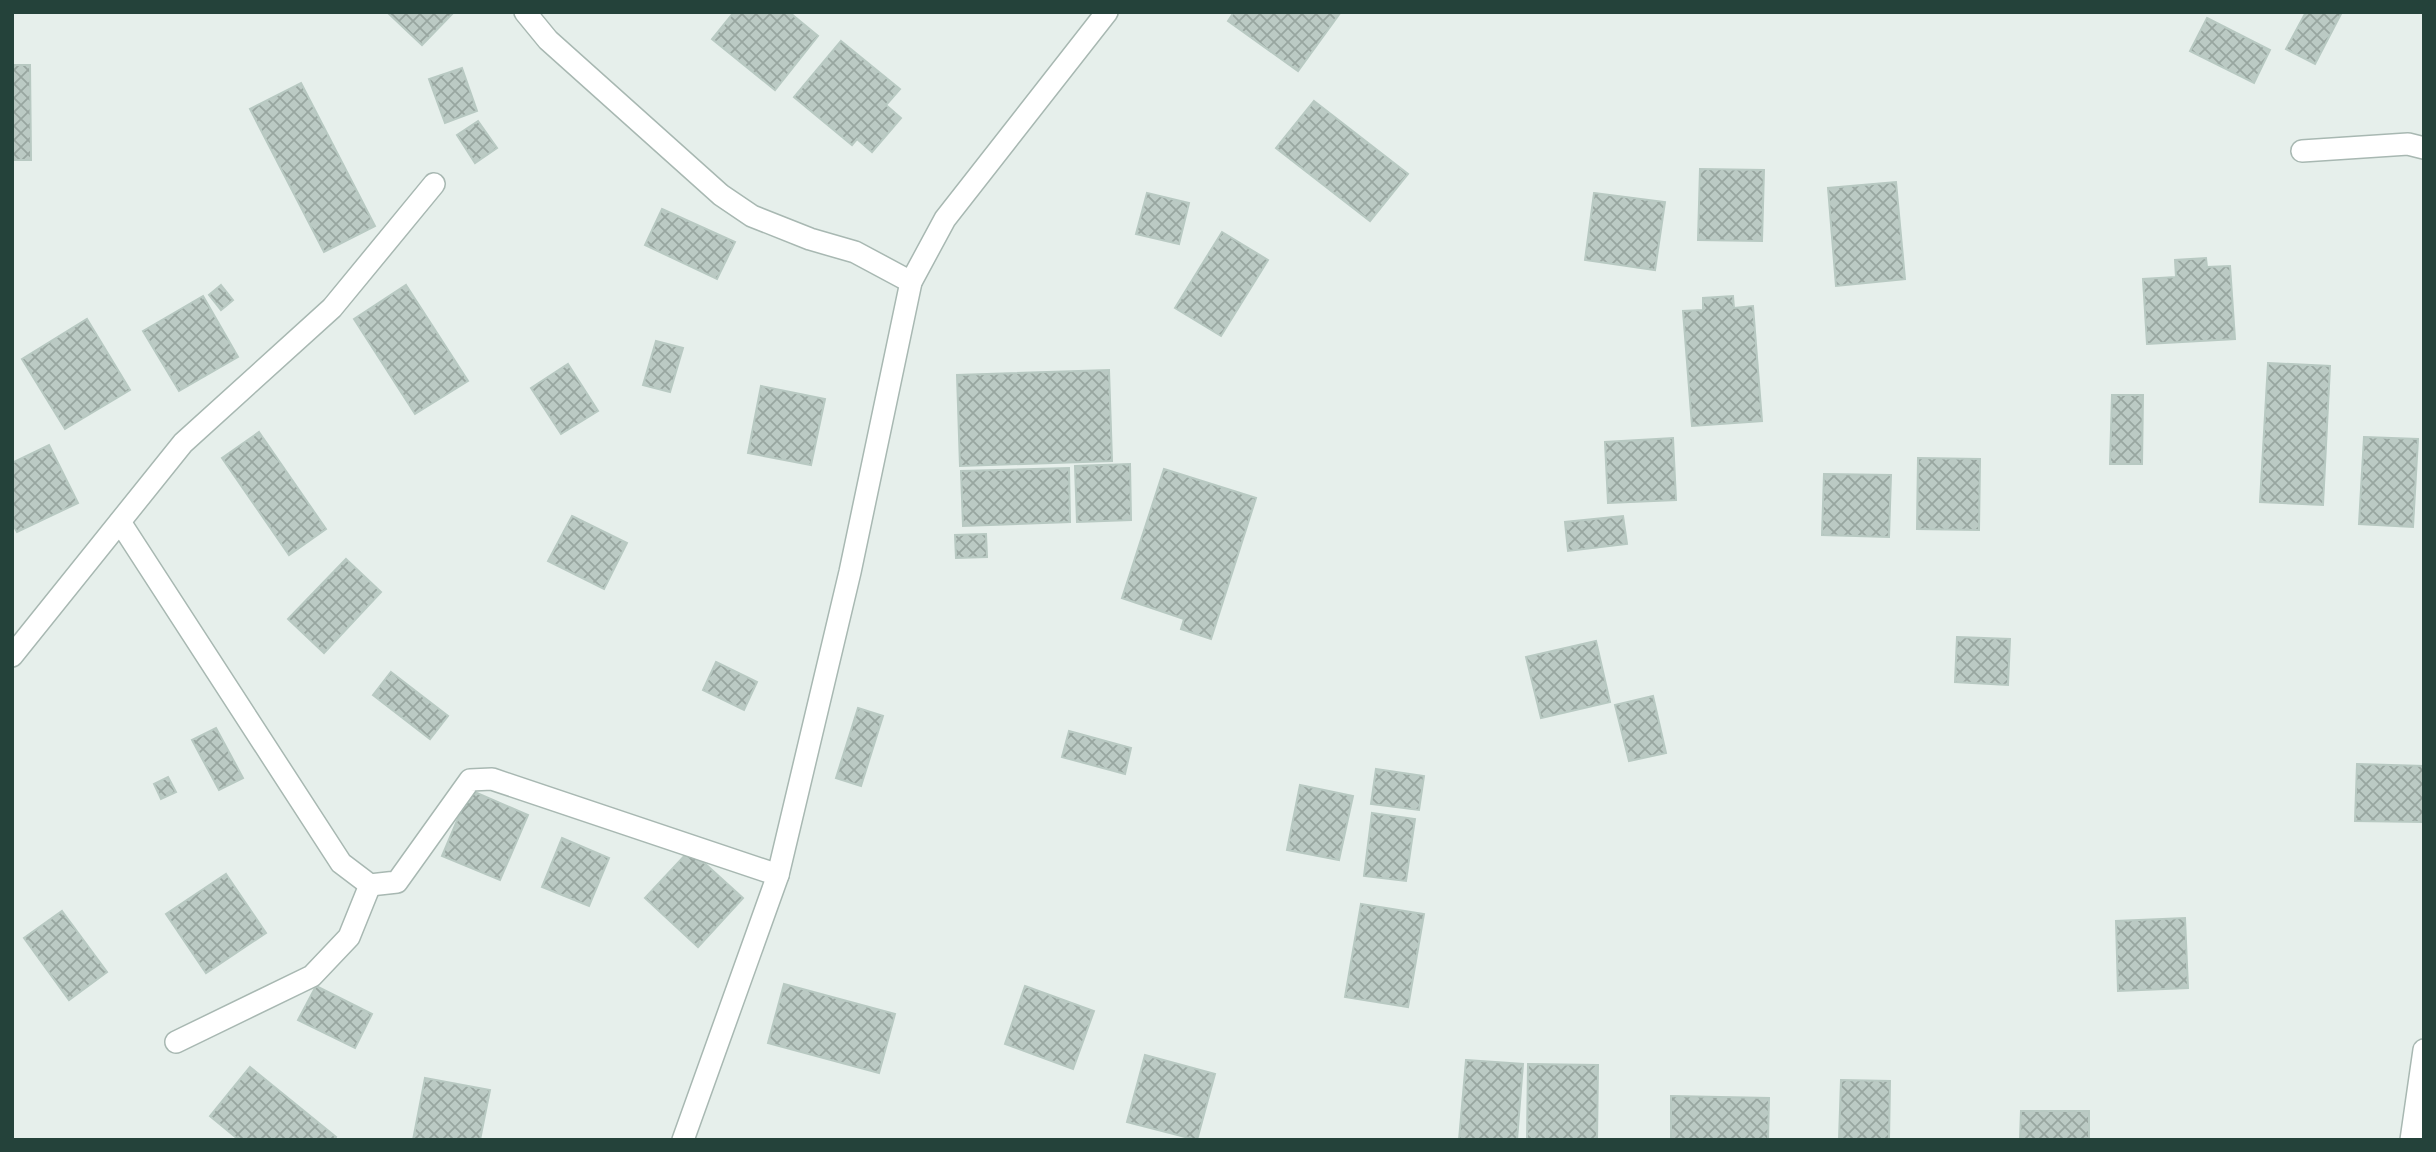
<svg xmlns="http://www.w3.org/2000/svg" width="2436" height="1152" font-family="'Alegreya Sans',sans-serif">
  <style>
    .building { fill: url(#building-cross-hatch); stroke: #b8c9c2; stroke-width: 2 }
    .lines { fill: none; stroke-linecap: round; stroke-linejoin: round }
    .street-casing { stroke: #a8b8b2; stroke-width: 24 }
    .street { stroke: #fff; stroke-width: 21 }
  </style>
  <defs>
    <pattern id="building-cross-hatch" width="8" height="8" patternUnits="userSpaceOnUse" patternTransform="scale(1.75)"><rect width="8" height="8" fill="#bbcac4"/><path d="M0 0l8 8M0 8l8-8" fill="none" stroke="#98a6a0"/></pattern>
  </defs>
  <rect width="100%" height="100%" fill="#e6efeb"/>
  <g class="building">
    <polygon points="387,12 454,12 422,45"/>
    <polygon points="734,12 789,12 818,36 775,90 712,39"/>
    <polygon points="1234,12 1338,12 1340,13 1298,71 1228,21"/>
    <polygon points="2306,12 2342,12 2315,64 2286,49"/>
    <polygon points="2207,18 2270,50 2254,83 2190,51"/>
    <polygon points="841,41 900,89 886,105 901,118 872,152 857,139 852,145 794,97"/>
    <polygon points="12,65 30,65 31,160 12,160"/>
    <polygon points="462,68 477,111 445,123 429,79"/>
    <polygon points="301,83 375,226 324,252 250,109"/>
    <polygon points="1314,101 1408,174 1370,221 1276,148"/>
    <polygon points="478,121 497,148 475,163 457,135"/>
    <polygon points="1700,169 1764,170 1762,241 1698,240"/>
    <polygon points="1896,182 1905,279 1836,286 1828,188"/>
    <polygon points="1147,193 1189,203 1179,244 1136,234"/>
    <polygon points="1594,193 1665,202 1655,270 1585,260"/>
    <polygon points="662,209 735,242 717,279 645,245"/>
    <polygon points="1222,232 1268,260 1221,336 1175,308"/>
    <polygon points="2206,258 2207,267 2230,266 2235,339 2147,344 2143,279 2176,277 2175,260"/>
    <polygon points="221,285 233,300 221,310 209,295"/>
    <polygon points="406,285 468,381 415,414 354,319"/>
    <polygon points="203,296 238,357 179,391 143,331"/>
    <polygon points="1733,296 1734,308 1753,306 1762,421 1692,426 1683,311 1703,310 1703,298"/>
    <polygon points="87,319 130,390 65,429 22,359"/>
    <polygon points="656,341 683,348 670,392 643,385"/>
    <polygon points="2268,363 2330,366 2323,505 2260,502"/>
    <polygon points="568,364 598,411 561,434 531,388"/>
    <polygon points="1109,370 1112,461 960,466 957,375"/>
    <polygon points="761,386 825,399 811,465 748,453"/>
    <polygon points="2112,395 2143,395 2142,464 2110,464"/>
    <polygon points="259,432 326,529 289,555 222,458"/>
    <polygon points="2364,437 2418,439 2413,527 2359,524"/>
    <polygon points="1673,438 1676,500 1608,503 1605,442"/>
    <polygon points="49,445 78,503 17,532 12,523 12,463"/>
    <polygon points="1918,458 1980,459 1979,530 1917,529"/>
    <polygon points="1130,464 1131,520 1077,522 1075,466"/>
    <polygon points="1069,468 1070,522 963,526 961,471"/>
    <polygon points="1164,469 1256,498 1211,639 1181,629 1184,619 1122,598"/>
    <polygon points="1824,474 1891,475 1889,537 1822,535"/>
    <polygon points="572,516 627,543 604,589 548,561"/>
    <polygon points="1623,516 1627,544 1568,551 1565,522"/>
    <polygon points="986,534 987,557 956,558 955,535"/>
    <polygon points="346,559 381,592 324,653 288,619"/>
    <polygon points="1957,637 2010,639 2008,685 1955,682"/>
    <polygon points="1596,641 1610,702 1541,718 1526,657"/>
    <polygon points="716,662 757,682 744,710 703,690"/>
    <polygon points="391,672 448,716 430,739 373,695"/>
    <polygon points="1653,696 1666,753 1629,761 1615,705"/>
    <polygon points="858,708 883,716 861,786 836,778"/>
    <polygon points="216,728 243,778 219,790 192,740"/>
    <polygon points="1069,731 1131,748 1125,774 1062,757"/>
    <polygon points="2357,764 2424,766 2423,822 2355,821"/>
    <polygon points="1376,769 1424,776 1419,810 1371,804"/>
    <polygon points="168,777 176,792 161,799 154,784"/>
    <polygon points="1300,785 1353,796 1339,860 1287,850"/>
    <polygon points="470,790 528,815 500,880 442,856"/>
    <polygon points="1372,813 1415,819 1406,881 1364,876"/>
    <polygon points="562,838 609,858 589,906 542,887"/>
    <polygon points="690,850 743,898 698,947 645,898"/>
    <polygon points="226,874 266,933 206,973 166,914"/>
    <polygon points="1361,904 1424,914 1408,1007 1345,997"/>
    <polygon points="62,911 107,972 69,1000 24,938"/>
    <polygon points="2185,918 2188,988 2118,991 2116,921"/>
    <polygon points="784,984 895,1014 879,1073 768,1043"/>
    <polygon points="316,986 372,1014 355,1048 298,1020"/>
    <polygon points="1025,986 1094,1011 1073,1069 1005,1044"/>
    <polygon points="1145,1055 1215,1074 1197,1140 1127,1122"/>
    <polygon points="1466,1060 1523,1064 1517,1140 1459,1140"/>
    <polygon points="1528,1064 1598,1065 1597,1140 1527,1140"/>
    <polygon points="250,1067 336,1137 334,1140 239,1140 210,1116"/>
    <polygon points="425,1078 490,1090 480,1140 413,1140"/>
    <polygon points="1841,1080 1890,1081 1889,1140 1839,1140"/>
    <polygon points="1671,1096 1769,1098 1768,1140 1671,1140"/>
    <polygon points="2021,1111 2089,1111 2089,1140 2020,1140"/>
  </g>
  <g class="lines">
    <g class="street-casing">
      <g id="street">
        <polyline points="525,12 548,40 721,195 752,216 810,239 855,252 911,282"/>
        <polyline points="2302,151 2408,144 2424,148"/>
        <polyline points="120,522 341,863 370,885 397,882 470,780 492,779 778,875"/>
        <polyline points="12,656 183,443 332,308 434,184"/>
        <polyline points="176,1042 312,976 349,937 370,885"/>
        <polyline points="683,1140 778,875 850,572 911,282 945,219 1107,12"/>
        <polyline points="2411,1140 2424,1050"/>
      </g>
    </g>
    <use href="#street" class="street"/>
  </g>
  <rect width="2436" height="1152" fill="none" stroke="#24423a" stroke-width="28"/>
</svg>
